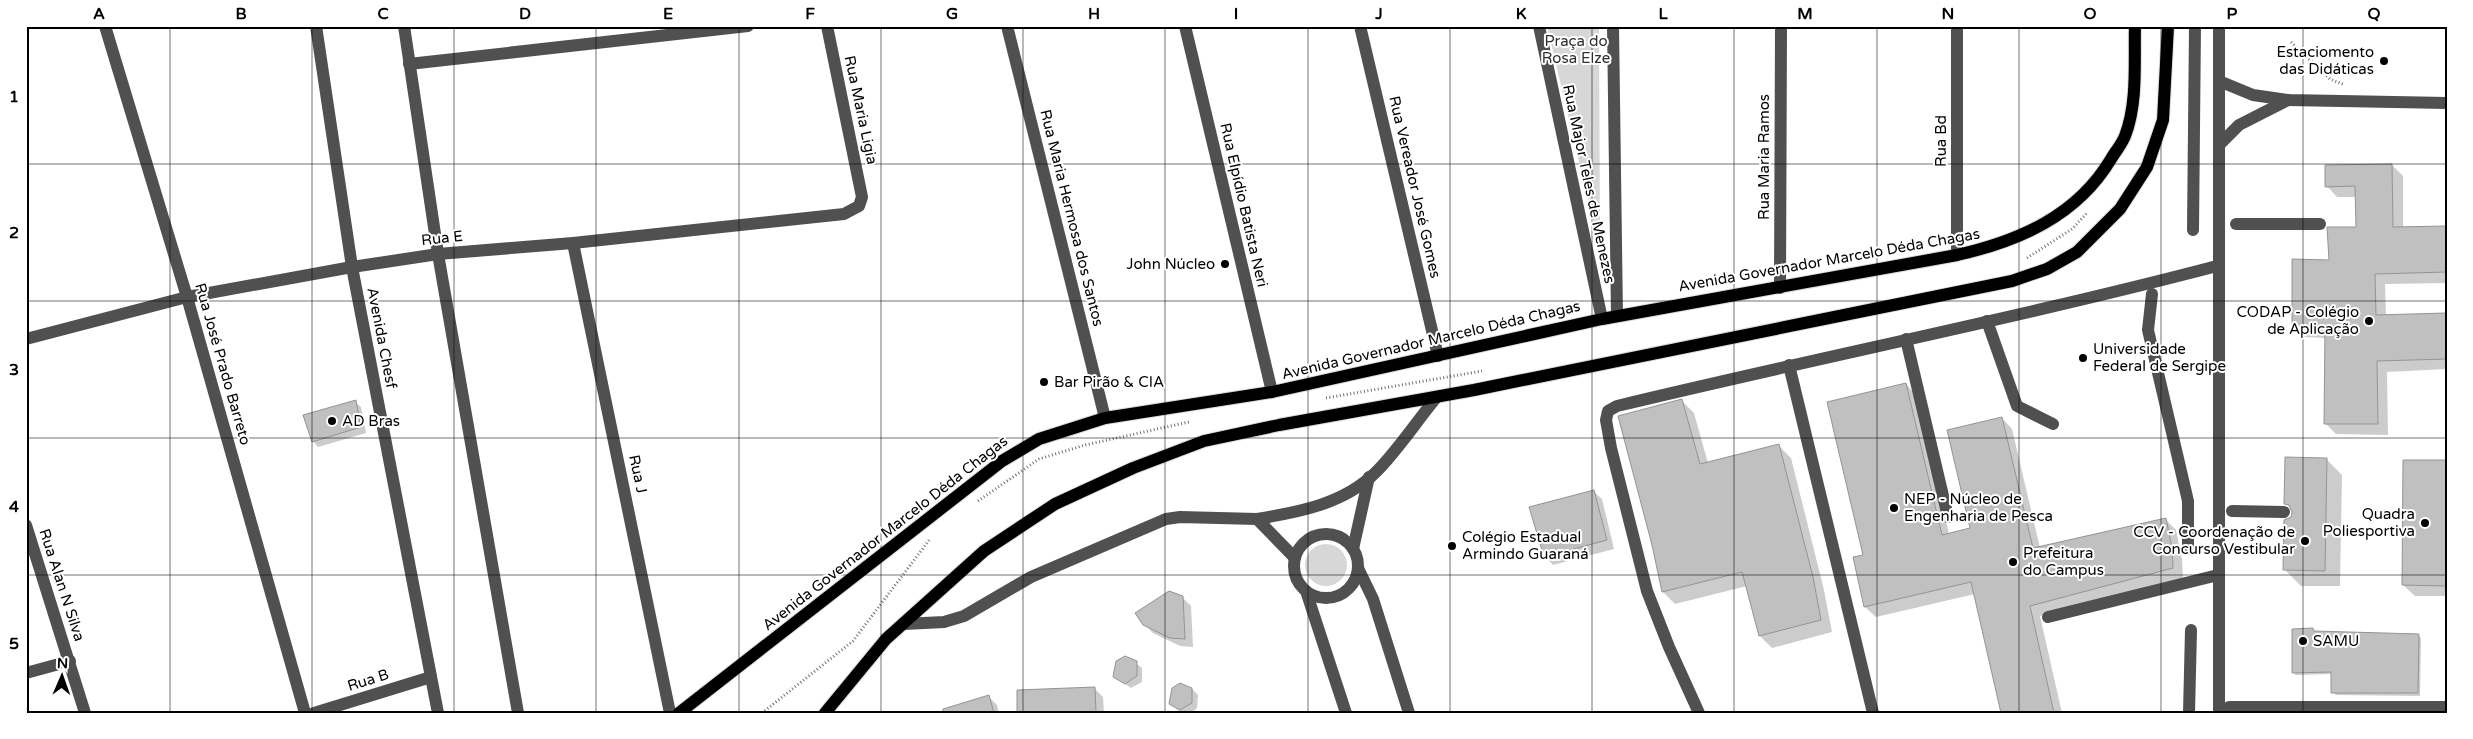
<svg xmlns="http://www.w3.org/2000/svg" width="2473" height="739" font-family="'Varela Round',sans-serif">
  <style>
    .green { fill: #d7d7d7 }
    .shadow { fill: #0003 }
    .building { fill: #c0c0c0; stroke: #949494 }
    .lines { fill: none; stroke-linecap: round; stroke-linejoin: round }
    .major-casing { stroke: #dbdbdb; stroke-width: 14 }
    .path { stroke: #727272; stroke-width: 3; stroke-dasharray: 1 2.5; stroke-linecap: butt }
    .minor { stroke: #505050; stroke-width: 12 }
    .major { stroke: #000; stroke-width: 12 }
    .grid { fill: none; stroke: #000; stroke-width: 1; stroke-opacity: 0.55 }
    .poi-dot { fill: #000; stroke: #fff; stroke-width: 2 }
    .labels { text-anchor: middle; stroke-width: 4; stroke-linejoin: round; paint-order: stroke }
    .park-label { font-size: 15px; fill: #2e2e2e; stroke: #fff }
    .poi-label { font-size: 15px; fill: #000; stroke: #fff; text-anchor: start }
    .street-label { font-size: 15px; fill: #000; stroke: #fff }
    .neatline { fill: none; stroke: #000; stroke-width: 2 }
    .grid-label { font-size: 16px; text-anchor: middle; font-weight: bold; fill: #000 }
  </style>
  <rect width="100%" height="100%" fill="#fff"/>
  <g class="green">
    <polygon points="1547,26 1599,26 1600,250"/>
    <circle cx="1326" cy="565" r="21"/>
  </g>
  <g class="shadow">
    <polygon points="2392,165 2403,176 2403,228 2447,228 2447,283 2385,284 2386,316 2447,314 2447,369 2387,372 2388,435 2336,434 2325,423 2326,338 2304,337 2293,327 2330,261 2357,228 2357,197 2337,197 2327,186"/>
    <polygon points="1906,384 1916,395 1949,534 1972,528 2002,418 2012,429 2040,548 2166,520 2176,530 2182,559 2183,578 2040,616 2062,713 2003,713 1975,594 1876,617 1865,607 1865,556"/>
    <polygon points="1682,401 1694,413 1708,463 1779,446 1791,458 1824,590 1832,632 1772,648 1760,636 1747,586 1675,604 1663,592"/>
    <polygon points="355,402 361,407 366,433 318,447 313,441"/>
    <polygon points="2326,459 2342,475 2340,586 2301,586 2285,570 2293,512 2286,503"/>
    <polygon points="2447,462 2447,596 2415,596 2403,585"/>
    <polygon points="1593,491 1602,499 1614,549 1553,565 1545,556"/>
    <polygon points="1182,597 1191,606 1193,647 1180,646 1153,633 1144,624"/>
    <polygon points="2313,629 2316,633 2418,635 2421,638 2420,696 2336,695 2333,692 2332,674 2296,675 2293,672"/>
    <polygon points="1136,663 1142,668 1142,682 1131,688 1115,677"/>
    <polygon points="1094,688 1103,697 1104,713 1018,713"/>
    <polygon points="1192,689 1198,695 1197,708 1191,713 1182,713 1170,704"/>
    <polygon points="988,696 997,705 999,713 935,713"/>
  </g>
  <g class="building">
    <polygon points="2392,164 2393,227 2447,226 2447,272 2375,274 2376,315 2447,313 2447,359 2377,361 2378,424 2324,424 2325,327 2292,327 2292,259 2329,260 2327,227 2356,227 2355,186 2325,187 2325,165"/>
    <polygon points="1906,383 1942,535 1970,528 1947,430 2002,417 2033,548 2166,518 2172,548 2173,568 2030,606 2054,713 2001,713 1971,582 1864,607 1853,557 1863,555 1827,402"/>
    <polygon points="1682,399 1700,464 1779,444 1813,577 1821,620 1759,636 1742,572 1662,592 1652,545 1618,416"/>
    <polygon points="356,400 361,427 312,442 303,415"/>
    <polygon points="2285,457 2327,458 2325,571 2283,570 2284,520 2291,517 2292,512 2289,505 2284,504"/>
    <polygon points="2403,460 2447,460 2447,586 2402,585"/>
    <polygon points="1594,490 1607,540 1544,557 1529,507"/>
    <polygon points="1169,591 1183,596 1185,639 1170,638 1143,625 1135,613"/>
    <polygon points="2313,628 2314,631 2419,634 2418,693 2331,693 2331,672 2292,673 2292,629"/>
    <polygon points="1125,656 1137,661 1137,676 1125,684 1113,677 1116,661"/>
    <polygon points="1180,683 1192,688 1192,703 1180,710 1169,704 1172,688"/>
    <polygon points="1095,687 1096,713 1017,713 1017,690"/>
    <polygon points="989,695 994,713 943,713 943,709"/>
  </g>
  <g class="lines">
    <g class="major-casing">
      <g id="major">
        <path d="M679 713 1002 461 1039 439 1105 418 1272 392 1602 319 1957 255C2019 241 2077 216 2111 159 2115 152 2122 144 2125 136 2138 103 2134 61 2135 26"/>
        <polyline points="825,713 886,639 984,551 1055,504 1133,468 1204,441 1279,425 1474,390 2012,281 2047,269 2077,252 2120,209 2147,167 2163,120 2168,26"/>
      </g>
    </g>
    <g class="path">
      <polyline points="2291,42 2330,79 2345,85"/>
      <polyline points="2027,258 2072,229 2087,213"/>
      <polyline points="1326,398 1482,371"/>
      <polyline points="978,501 1039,459 1085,445 1189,422"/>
      <polyline points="762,713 853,641 930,539"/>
    </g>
    <g class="minor">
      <polyline points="105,26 187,297 305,713"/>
      <polyline points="316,26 352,267 438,713"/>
      <polyline points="404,26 438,254 518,713"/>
      <polyline points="1007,26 1105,418"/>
      <polyline points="1185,26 1272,392"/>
      <polyline points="1360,26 1438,356"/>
      <polyline points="1539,26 1602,319"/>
      <polyline points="1613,26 1617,316"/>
      <polyline points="2219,26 2219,713"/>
      <polyline points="409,64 748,26"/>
      <polyline points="2219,81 2253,95 2288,100 2447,103"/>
      <polyline points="2219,145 2239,125 2288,100"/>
      <polyline points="2236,224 2320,224"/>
      <polyline points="2193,230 2195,26"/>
      <polyline points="573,243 670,713"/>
      <polyline points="1957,255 1957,26"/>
      <polyline points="1780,288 1781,26"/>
      <polyline points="2152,294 2148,330 2188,501 2188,549"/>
      <polyline points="1987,321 2017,406 2053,424"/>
      <polyline points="26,339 187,297 352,267 438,254 573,243 844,214 859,206 862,197 827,26"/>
      <polyline points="1906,339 1948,517"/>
      <polyline points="1789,365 1873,713"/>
      <polyline points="2232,511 2284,512"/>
      <path d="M1257 519C1299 512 1344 504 1376 472 1398 450 1416 422 1436 398"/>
      <polyline points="26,525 85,713"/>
      <circle cx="1326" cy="566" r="32"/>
      <polyline points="1353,549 1369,477"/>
      <polyline points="1358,568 1373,599 1409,713"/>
      <polyline points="1306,591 1346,713"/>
      <polyline points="2048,617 2218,575"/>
      <polyline points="904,624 944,622 964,616 1031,577 1166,519 1180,517 1257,519 1295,558"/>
      <polyline points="26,673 70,661"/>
      <polyline points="2229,707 2447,707"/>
      <polyline points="314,713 431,677"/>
      <path d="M1699 713 1669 647 1647 591 1611 448 1606 420 1608 411 1617 406C1816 358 2018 318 2217 266"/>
      <polyline points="2189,713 2191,630"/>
    </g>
    <use href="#major" class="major"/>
  </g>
  <path class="grid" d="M170 26V713M312 26V713M454 26V713M596 26V713M739 26V713M881 26V713M1023 26V713M1165 26V713M1308 26V713M1450 26V713M1592 26V713M1734 26V713M1877 26V713M2019 26V713M2161 26V713M2303 26V713M26 164H2447M26 301H2447M26 438H2447M26 575H2447"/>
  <g class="poi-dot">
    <circle cx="2384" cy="61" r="5"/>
    <circle cx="1225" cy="264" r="5"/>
    <circle cx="2369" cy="321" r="5"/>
    <circle cx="2083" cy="358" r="5"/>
    <circle cx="1044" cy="382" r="5"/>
    <circle cx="332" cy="421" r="5"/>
    <circle cx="1894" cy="508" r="5"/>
    <circle cx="2425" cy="523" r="5"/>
    <circle cx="2305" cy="541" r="5"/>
    <circle cx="1452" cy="546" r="5"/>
    <circle cx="2013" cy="562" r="5"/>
    <circle cx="2303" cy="641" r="5"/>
  </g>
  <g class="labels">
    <g class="park-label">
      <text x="1576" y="46">Praça do<tspan x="1576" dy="17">Rosa Elze</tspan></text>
    </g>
    <g class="poi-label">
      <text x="2374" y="57" text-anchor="end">Estaciomento<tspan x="2374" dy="17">das Didáticas</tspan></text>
      <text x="1215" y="269" text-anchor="end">John Núcleo</text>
      <text x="2359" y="317" text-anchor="end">CODAP - Colégio<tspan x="2359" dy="17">de Aplicação</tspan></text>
      <text x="2093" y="354">Universidade<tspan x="2093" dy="17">Federal de Sergipe</tspan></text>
      <text x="1054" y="387">Bar Pirão &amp; CIA</text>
      <text x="342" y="426">AD Bras</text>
      <text x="1904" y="504">NEP - Núcleo de<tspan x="1904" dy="17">Engenharia de Pesca</tspan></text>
      <text x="2415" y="519" text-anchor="end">Quadra<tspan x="2415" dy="17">Poliesportiva</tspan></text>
      <text x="2295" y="537" text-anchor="end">CCV - Coordenação de<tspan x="2295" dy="17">Concurso Vestibular</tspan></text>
      <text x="1462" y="542">Colégio Estadual<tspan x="1462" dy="17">Armindo Guaraná</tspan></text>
      <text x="2023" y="558">Prefeitura<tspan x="2023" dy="17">do Campus</tspan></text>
      <text x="2313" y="646">SAMU</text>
    </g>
    <g class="street-label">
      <text transform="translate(861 110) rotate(78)" y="5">Rua Maria Ligia</text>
      <text transform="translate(1941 141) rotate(-90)" y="5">Rua Bd</text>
      <text transform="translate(1764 157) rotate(-90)" y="5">Rua Maria Ramos</text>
      <text transform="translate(1589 184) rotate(78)" y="5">Rua Major Teles de Menezes</text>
      <text transform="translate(1415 187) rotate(77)" y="5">Rua Vereador José Gomes</text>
      <text transform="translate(1244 205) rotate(77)" y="5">Rua Elpídio Batista Neri</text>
      <text transform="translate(1072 218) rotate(76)" y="5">Rua Maria Hermosa dos Santos</text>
      <text transform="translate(442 238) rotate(-6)" y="5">Rua E</text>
      <text transform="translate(1829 260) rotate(-10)" y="5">Avenida Governador Marcelo Déda Chagas</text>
      <text transform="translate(382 338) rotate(79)" y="5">Avenida Chesf</text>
      <text transform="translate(1431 340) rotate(-13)" y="5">Avenida Governador Marcelo Déda Chagas</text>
      <text transform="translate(223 364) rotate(74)" y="5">Rua José Prado Barreto</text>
      <text transform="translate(638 474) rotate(78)" y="5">Rua J</text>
      <text transform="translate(885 533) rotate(-38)" y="5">Avenida Governador Marcelo Déda Chagas</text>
      <text transform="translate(62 585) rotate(72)" y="5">Rua Alan N Silva</text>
      <text transform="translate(368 680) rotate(-17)" y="5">Rua B</text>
    </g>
  </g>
  <rect width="2473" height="739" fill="none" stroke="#ffffff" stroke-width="55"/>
  <g transform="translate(62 676) rotate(2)" stroke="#ffffff" stroke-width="4" paint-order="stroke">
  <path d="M0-4L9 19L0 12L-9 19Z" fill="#000000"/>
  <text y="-8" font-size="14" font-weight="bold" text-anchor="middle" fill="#000000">N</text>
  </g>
  <rect x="28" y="28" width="2418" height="684" class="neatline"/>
  <g class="grid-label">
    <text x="99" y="19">A</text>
    <text x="241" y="19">B</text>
    <text x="383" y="19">C</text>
    <text x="525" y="19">D</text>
    <text x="668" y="19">E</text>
    <text x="810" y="19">F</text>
    <text x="952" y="19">G</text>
    <text x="1094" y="19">H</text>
    <text x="1236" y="19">I</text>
    <text x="1379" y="19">J</text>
    <text x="1521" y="19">K</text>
    <text x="1663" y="19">L</text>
    <text x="1805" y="19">M</text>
    <text x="1948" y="19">N</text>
    <text x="2090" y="19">O</text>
    <text x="2232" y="19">P</text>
    <text x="2374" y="19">Q</text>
    <text x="14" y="102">1</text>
    <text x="14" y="238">2</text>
    <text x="14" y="375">3</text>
    <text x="14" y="512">4</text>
    <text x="14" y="649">5</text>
  </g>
</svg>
